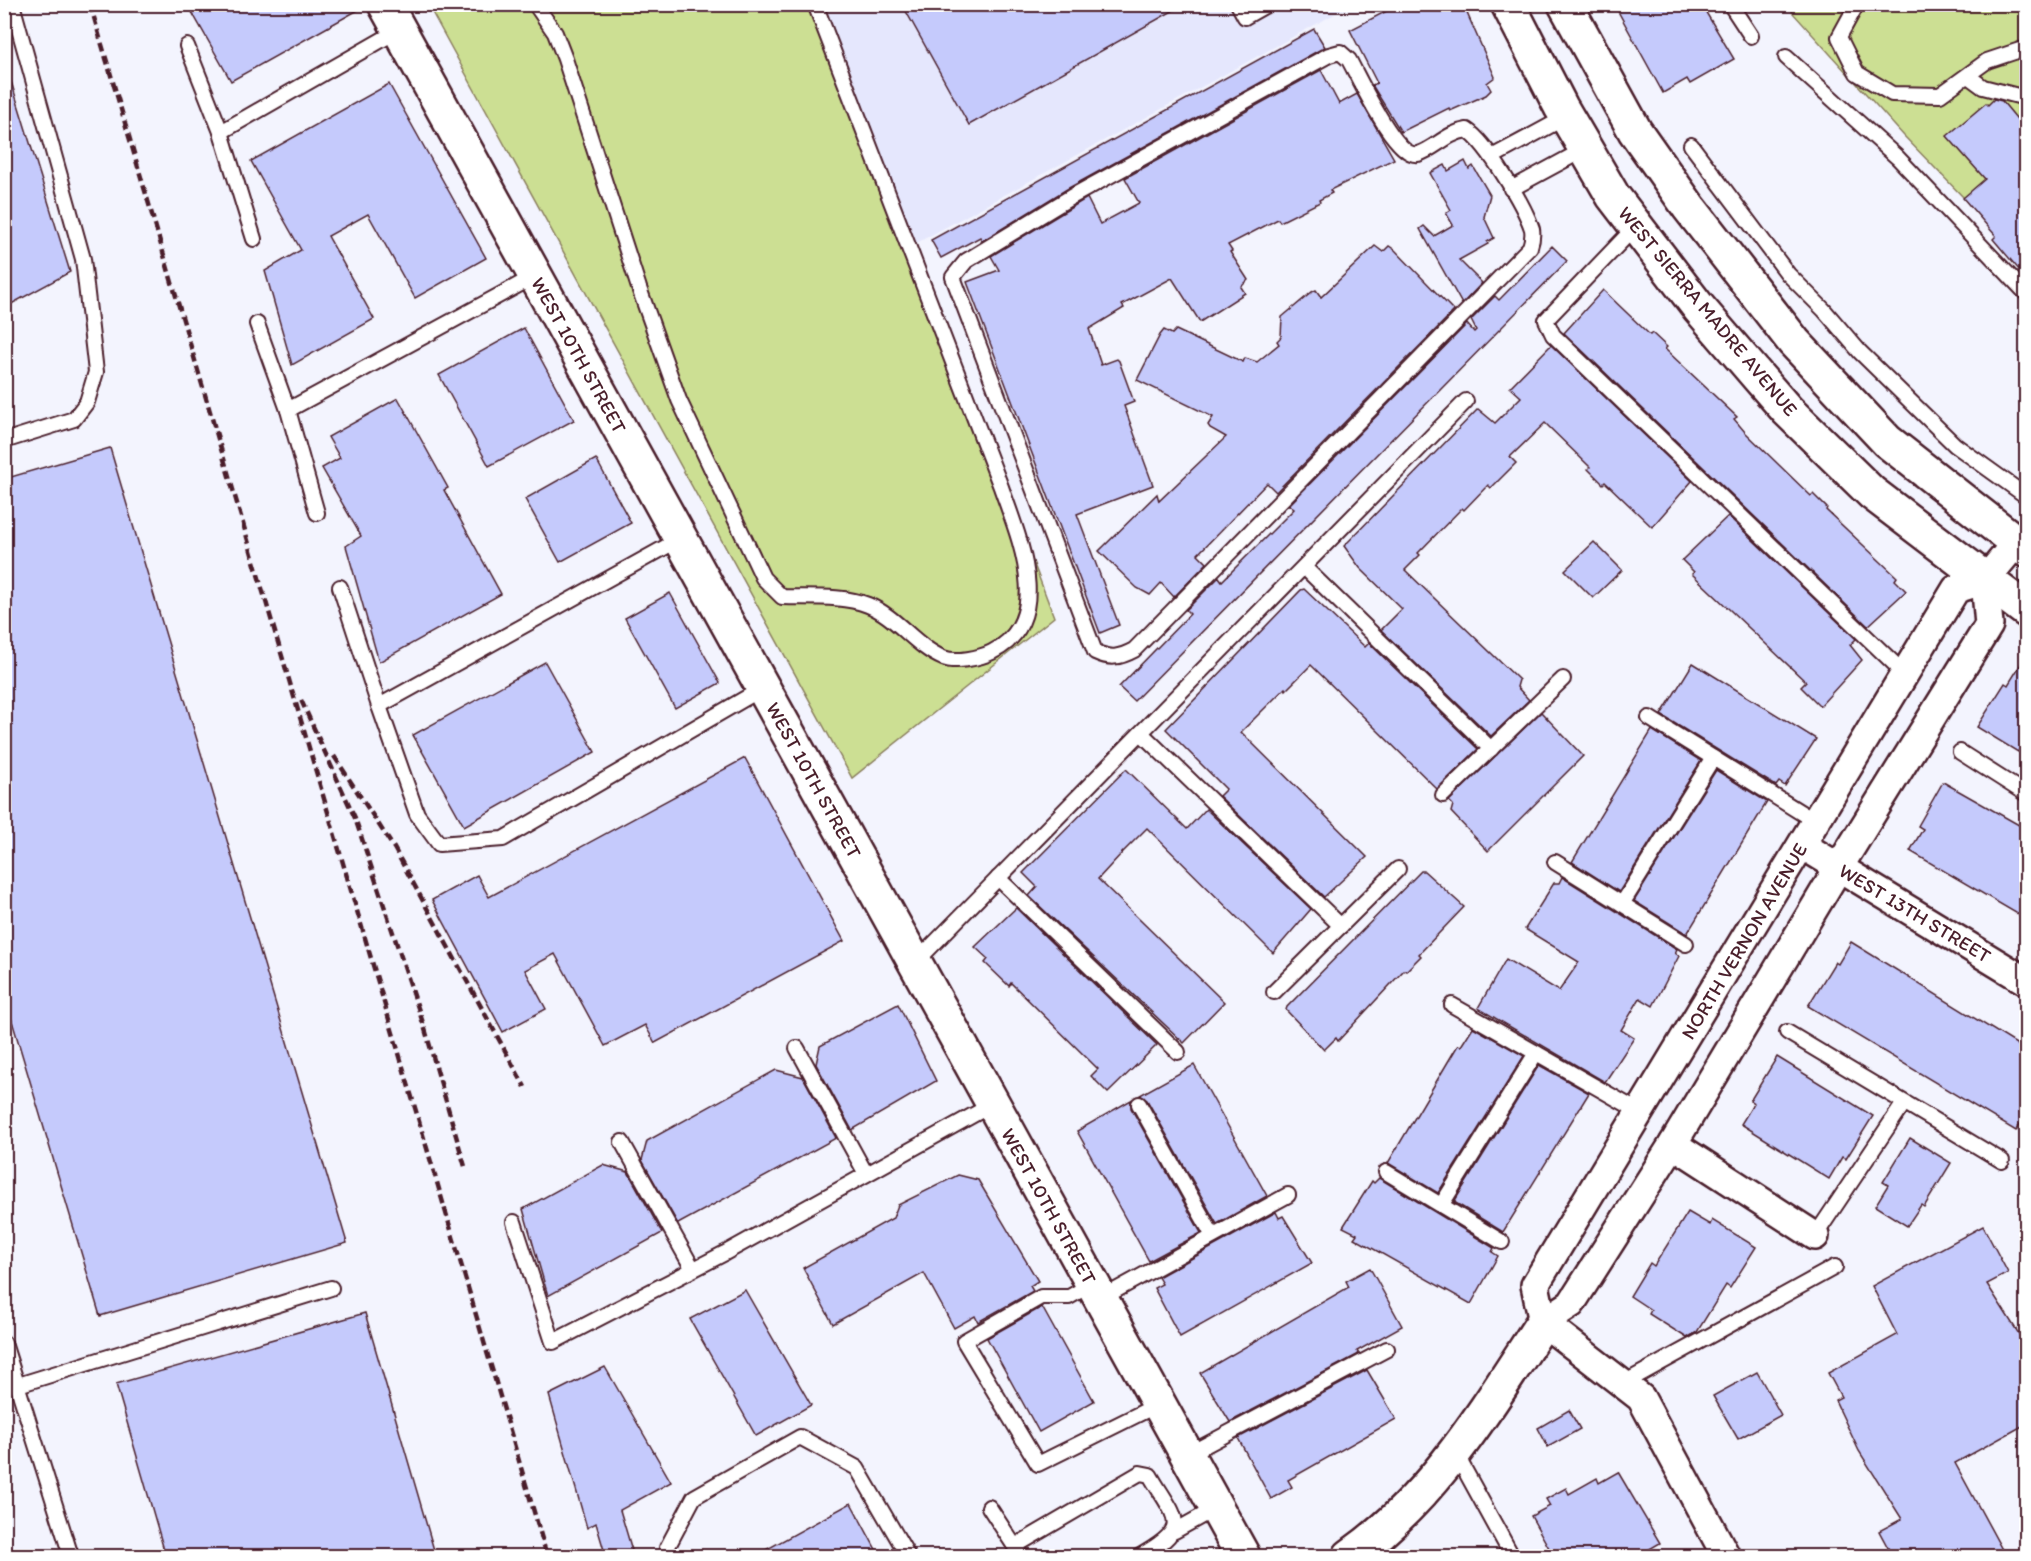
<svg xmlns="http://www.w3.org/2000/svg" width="2031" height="1561" font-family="Itim,sans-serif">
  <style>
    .built { fill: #e5e7fd }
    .green { fill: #ccdf93; stroke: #8b7f5f; stroke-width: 1.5 }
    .building { fill: #c5cafc; stroke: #4a1f2b; stroke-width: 1.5 }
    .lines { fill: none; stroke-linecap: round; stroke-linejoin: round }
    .lane-casing { stroke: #4a1f2b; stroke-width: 18 }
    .street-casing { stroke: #4a1f2b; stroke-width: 32 }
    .secondary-casing { stroke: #4a1f2b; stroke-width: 38 }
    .lane { stroke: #fff; stroke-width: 14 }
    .street { stroke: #fff; stroke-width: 27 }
    .secondary { stroke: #fff; stroke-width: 33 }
    .rail { stroke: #4a1f2b; stroke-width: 4.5; stroke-dasharray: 9 4.5; stroke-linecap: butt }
    .labels { text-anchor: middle; stroke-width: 4.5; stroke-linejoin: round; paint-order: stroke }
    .street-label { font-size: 20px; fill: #4a1f2b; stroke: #fff }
  </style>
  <rect width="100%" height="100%" fill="#f3f4fe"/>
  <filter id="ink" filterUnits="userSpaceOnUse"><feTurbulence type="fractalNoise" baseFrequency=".0167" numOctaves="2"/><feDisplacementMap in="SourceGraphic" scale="12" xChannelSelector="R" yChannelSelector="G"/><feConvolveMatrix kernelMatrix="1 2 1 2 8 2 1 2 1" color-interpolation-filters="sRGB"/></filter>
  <g filter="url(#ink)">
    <polygon class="built" points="819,5 1351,5 913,245"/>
    <g class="green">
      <polygon points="1796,4 2026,5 2026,262 1904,136 1792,12"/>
      <polygon points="428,5 819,5 828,21 1054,617 852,778"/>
    </g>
    <g class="building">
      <polygon points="206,4 366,4 367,5 231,81 192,12"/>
      <polygon points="902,4 1185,4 969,125"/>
      <polygon points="1400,4 1463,4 1495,77 1487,83 1491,90 1486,95 1450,111 1449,108 1401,132 1372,85 1377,83 1350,30"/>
      <polygon points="1614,4 1701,4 1734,59 1690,84 1687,79 1663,93"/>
      <polygon points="1314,29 1325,47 1067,189 982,241 980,237 941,258 931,240"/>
      <polygon points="1321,70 1339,104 1357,94 1394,159 1330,190 1332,193 1319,200 1320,202 1280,222 1278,219 1228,245 1232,251 1230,252 1248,280 1241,287 1245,293 1200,322 1172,278 1122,305 1124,308 1089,329 1101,365 1117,359 1119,361 1134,402 1124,406 1153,485 1077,514 1119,625 1100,633 967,282 999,270 991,256 1087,198 1100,224 1139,203 1125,178"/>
      <polygon points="9,75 70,272 4,308 4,76"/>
      <polygon points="389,84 486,258 415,298 368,214 328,236 374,319 292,365 265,271 301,250 251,161"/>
      <polygon points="1994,99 2002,101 2026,130 2026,278 1993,239 1996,236 1963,198 1985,179 1947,136 1986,103 1988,105"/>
      <polygon points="1465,161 1469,169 1473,166 1490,195 1484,217 1494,238 1487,242 1488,244 1459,260 1482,283 1462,304 1420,229 1424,226 1434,236 1453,225 1446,213 1451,210 1430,173 1445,165 1448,171"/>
      <polygon points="1375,246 1383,252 1389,246 1395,250 1454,311 1276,492 1267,483 1198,554 1207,563 1174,597 1161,583 1150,595 1137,588 1099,551 1157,494 1159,501 1226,437 1210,428 1208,425 1213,417 1137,380 1160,335 1164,330 1172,334 1176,330 1243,362 1245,358 1257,362 1279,344 1277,341 1281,337 1282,317 1312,292 1316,290 1321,297"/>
      <polygon points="1552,246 1567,261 1134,701 1119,687 1190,614 1186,610 1219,577 1222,581 1294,509 1289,505 1467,324 1474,332 1476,330 1471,320 1495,296 1499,300"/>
      <polygon points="1603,290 1650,335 1652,333 1667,347 1665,349 1737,417 1734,419 1745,432 1811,496 1813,494 1827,508 1826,510 1897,577 1895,580 1906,591 1868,626 1564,333"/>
      <polygon points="524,328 574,420 489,466 439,375"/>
      <polygon points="1551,345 1692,481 1652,527 1605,482 1603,484 1588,469 1590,467 1545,423 1510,457 1516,463 1491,488 1488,485 1464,510 1462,508 1418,553 1420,555 1405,570 1519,680 1517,687 1529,700 1491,736 1381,630 1402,609 1360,568 1344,546 1478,409 1495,423 1521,397 1510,387"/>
      <polygon points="398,398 448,488 444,490 501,594 379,662 346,546 361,536 322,468 340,458 328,437"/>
      <polygon points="110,448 347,1243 100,1316 4,994 4,479"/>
      <polygon points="596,459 631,523 560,562 525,499"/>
      <polygon points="1728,516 1856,639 1850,645 1862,660 1820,706 1801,687 1806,682 1692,574 1694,572 1682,560"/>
      <polygon points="1594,542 1622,570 1593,598 1565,570"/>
      <polygon points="1304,589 1365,647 1369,643 1478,749 1437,789 1311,665 1286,690 1285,688 1241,732 1367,857 1324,897 1219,796 1226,789 1166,729 1301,590"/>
      <polygon points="670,593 720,683 675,708 625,618"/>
      <polygon points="2026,656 2026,739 2018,752 1977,727 2005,683 2008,685"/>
      <polygon points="545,662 595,752 464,826 413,735"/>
      <polygon points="1693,663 1816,739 1785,786 1779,782 1776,786 1661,715"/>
      <polygon points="1541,712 1583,756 1488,851 1451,812 1453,805 1449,801"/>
      <polygon points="1652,730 1701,761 1619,892 1572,862"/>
      <polygon points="745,758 844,941 655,1043 645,1025 605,1046 555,954 525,970 546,1009 503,1032 432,900 477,875 489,897"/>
      <polygon points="1126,769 1187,829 1206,809 1311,909 1273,953 1147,828 1122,853 1098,879 1224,1002 1184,1043 1029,896 1037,887 1023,873"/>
      <polygon points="1716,770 1767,802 1687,934 1634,901"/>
      <polygon points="1943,782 2026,829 2026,919 1910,851 1923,829 1918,826"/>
      <polygon points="1421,871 1424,871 1464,907 1419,954 1421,956 1406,971 1404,970 1338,1041 1336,1038 1324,1050 1286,1010 1287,1007"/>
      <polygon points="1562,877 1677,949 1675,953 1679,956 1653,1006 1640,998 1621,1030 1634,1038 1605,1082 1478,1008 1506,959 1559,991 1579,962 1525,929 1554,883 1559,883"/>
      <polygon points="1016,908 1157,1045 1108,1093 1091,1076 1098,1069 1011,983 1009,986 985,963 988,959 975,947"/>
      <polygon points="1851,942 2026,1050 2026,1114 2016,1131 1808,1006 1835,962 1838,964"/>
      <polygon points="898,1004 936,1081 852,1130 816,1064 820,1046"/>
      <polygon points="1473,1027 1524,1056 1438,1193 1388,1163 1458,1045 1461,1046"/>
      <polygon points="1777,1057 1873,1116 1846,1159 1842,1157 1829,1179 1741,1124 1754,1103 1750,1101"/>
      <polygon points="1194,1065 1267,1196 1217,1224 1147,1100 1140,1095"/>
      <polygon points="1539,1065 1589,1093 1503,1232 1454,1202"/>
      <polygon points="776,1070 803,1077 836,1138 678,1224 642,1160 647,1141"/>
      <polygon points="1131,1100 1131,1108 1201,1233 1149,1261 1077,1131"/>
      <polygon points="1910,1138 1951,1163 1924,1207 1921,1205 1907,1226 1875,1206 1888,1185 1883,1182"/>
      <polygon points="603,1165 628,1172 662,1233 548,1296 523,1209"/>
      <polygon points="958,1175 978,1180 1038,1281 1030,1286 1033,1291 978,1322 975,1316 954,1328 924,1273 833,1324 803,1268 893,1218 898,1205"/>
      <polygon points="1379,1178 1494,1248 1492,1252 1498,1256 1471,1304 1354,1238 1357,1234 1343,1227 1372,1181 1374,1183"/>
      <polygon points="1276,1212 1279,1218 1283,1216 1312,1263 1180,1337 1154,1288 1162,1284 1158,1277"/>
      <polygon points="1688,1212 1710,1225 1712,1220 1756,1247 1730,1288 1726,1285 1697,1332 1687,1338 1649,1314 1651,1310 1630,1296 1650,1263 1654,1266"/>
      <polygon points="1983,1226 2008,1273 1987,1284 2026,1345 2026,1424 1955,1463 2006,1557 1893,1557 1879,1531 1902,1519 1859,1451 1835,1400 1841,1397 1828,1373 1897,1335 1872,1286"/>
      <polygon points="1370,1268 1402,1326 1357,1351 1359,1354 1230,1422 1200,1373 1349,1287 1346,1281"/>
      <polygon points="745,1290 811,1405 756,1436 690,1319"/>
      <polygon points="1042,1307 1094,1401 1039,1432 987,1338"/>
      <polygon points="365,1313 436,1557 166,1557 116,1384"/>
      <polygon points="605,1367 671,1482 620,1510 634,1557 606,1557 596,1523 587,1528 549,1395"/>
      <polygon points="1367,1370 1396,1419 1288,1480 1292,1487 1271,1499 1238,1438"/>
      <polygon points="1757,1372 1781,1415 1738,1439 1713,1396"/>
      <polygon points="1569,1410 1580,1429 1548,1447 1538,1428"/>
      <polygon points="1618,1472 1660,1543 1636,1557 1554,1557 1531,1516 1550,1506 1546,1499 1566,1488 1569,1494 1597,1478 1599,1483"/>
      <polygon points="851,1503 880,1557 753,1557"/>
    </g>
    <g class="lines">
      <g class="lane-casing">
        <g id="lane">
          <path d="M535 4 555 33 565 59 639 288 679 400 763 578 782 597C810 598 842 595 868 605 896 616 915 646 943 658 956 663 980 658 992 652 1056 620 1018 536 1001 487L815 4"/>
          <polyline points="1238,4 1245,17 1268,4"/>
          <polyline points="1730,4 1751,36"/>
          <polyline points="1857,4 1839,37 1857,73 1892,94 1940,95 1987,61 2026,48"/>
          <polyline points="187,46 221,132 399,30"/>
          <path d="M1340 52 1349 60C1359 78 1396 159 1418 154 1435 149 1446 133 1467 130 1487 143 1524 205 1532 229 1533 235 1532 241 1530 247L1134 650C1119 658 1110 659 1095 652L953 277 966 261 1071 197 1329 55Z"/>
          <polyline points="1786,57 1898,158 2026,293"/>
          <polyline points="1968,76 1983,87 2026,98"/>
          <polyline points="221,132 254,239"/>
          <polyline points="1691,145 1788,274 1824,310 1860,352 1955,445 2026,496"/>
          <polyline points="1492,157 1566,117"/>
          <polyline points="1511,189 1585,149"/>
          <polyline points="1636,226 1546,320 1553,335 1905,674"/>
          <polyline points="257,324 288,410"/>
          <polyline points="4,441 74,419 87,402 96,372 83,259 12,4"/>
          <polyline points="317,513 288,410 535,276"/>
          <polyline points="1304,567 1491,749"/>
          <polyline points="340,587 379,706 680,539"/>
          <polyline points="379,706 417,814 439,844 503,839 763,688"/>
          <polyline points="1649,718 1816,822"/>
          <polyline points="1141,733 1341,926"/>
          <polyline points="1960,752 2026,794"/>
          <polyline points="1443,795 1563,679"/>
          <polyline points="1555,862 1686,944"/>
          <polyline points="998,878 1178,1052"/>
          <polyline points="1622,904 1713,758"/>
          <polyline points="915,963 1466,401"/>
          <polyline points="1274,992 1398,869"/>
          <polyline points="1452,1005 1640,1112"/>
          <polyline points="1787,1032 2002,1161"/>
          <polyline points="797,1048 866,1174"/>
          <polyline points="1139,1104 1213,1236"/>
          <polyline points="622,1142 693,1269"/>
          <polyline points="1386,1172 1502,1242"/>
          <polyline points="1442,1204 1536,1053"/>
          <polyline points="514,1222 553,1342 725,1253 993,1104"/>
          <polyline points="1815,1236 1904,1103"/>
          <polyline points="1092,1284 1069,1297 1041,1297 964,1341 1038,1464 1159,1404"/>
          <polyline points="1100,1299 1288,1195"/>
          <polyline points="4,1343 71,1556"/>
          <polyline points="1622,1384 1835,1267"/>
          <polyline points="18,1385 331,1288"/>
          <polyline points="1456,1454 1512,1556"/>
          <polyline points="1187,1455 1387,1349"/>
          <polyline points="989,1507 1021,1556"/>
          <polyline points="1175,1531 1216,1508"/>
          <path d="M1015 1546 1140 1473 1150 1475C1176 1520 1193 1526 1140 1556"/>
          <polyline points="667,1556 667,1548 694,1497 800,1437 857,1468 908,1556"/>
        </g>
      </g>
      <g class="street-casing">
        <g id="street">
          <polyline points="1802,845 2026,981"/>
          <polyline points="1673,1144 1815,1236"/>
          <polyline points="1543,1322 1535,1285 1956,589 1985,580 2015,544"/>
          <polyline points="1543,1322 1571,1304 1673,1144 1839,867 1989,625 1985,580"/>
          <polyline points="1543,1322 1641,1398 1726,1556"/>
        </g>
      </g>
      <g class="secondary-casing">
        <g id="secondary">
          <polyline points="385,4 1243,1556"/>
          <polyline points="1508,4 1561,107 1613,196 1699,308 1759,378 1787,410 1872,493 2026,610"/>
          <polyline points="1565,4 1635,131 1688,206 1794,342 1887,441 2026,550"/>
          <path d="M1350 1556C1435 1497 1487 1407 1543 1322"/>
        </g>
      </g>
      <use href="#lane" class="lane"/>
      <use href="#street" class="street"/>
      <use href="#secondary" class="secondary"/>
      <g class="rail">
        <polyline points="90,4 547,1556"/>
        <polyline points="301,700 355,818 425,1029 466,1170"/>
        <polyline points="334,756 394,848 525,1087"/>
      </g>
    </g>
  </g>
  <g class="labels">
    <g class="street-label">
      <text transform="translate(1708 311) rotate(50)" y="7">WEST SIERRA MADRE AVENUE</text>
      <text transform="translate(579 355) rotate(61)" y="7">WEST 10TH STREET</text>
      <text transform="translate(814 780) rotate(61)" y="7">WEST 10TH STREET</text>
      <text transform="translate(1915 913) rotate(31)" y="7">WEST 13TH STREET</text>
      <text transform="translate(1744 941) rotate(-59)" y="7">NORTH VERNON AVENUE</text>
      <text transform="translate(1049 1206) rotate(61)" y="7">WEST 10TH STREET</text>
    </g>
  </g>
  <rect width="2031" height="1561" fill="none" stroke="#fff" stroke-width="24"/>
  <rect x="12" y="12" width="2007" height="1537" fill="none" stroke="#4a1f2b" stroke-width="2" filter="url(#ink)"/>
</svg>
